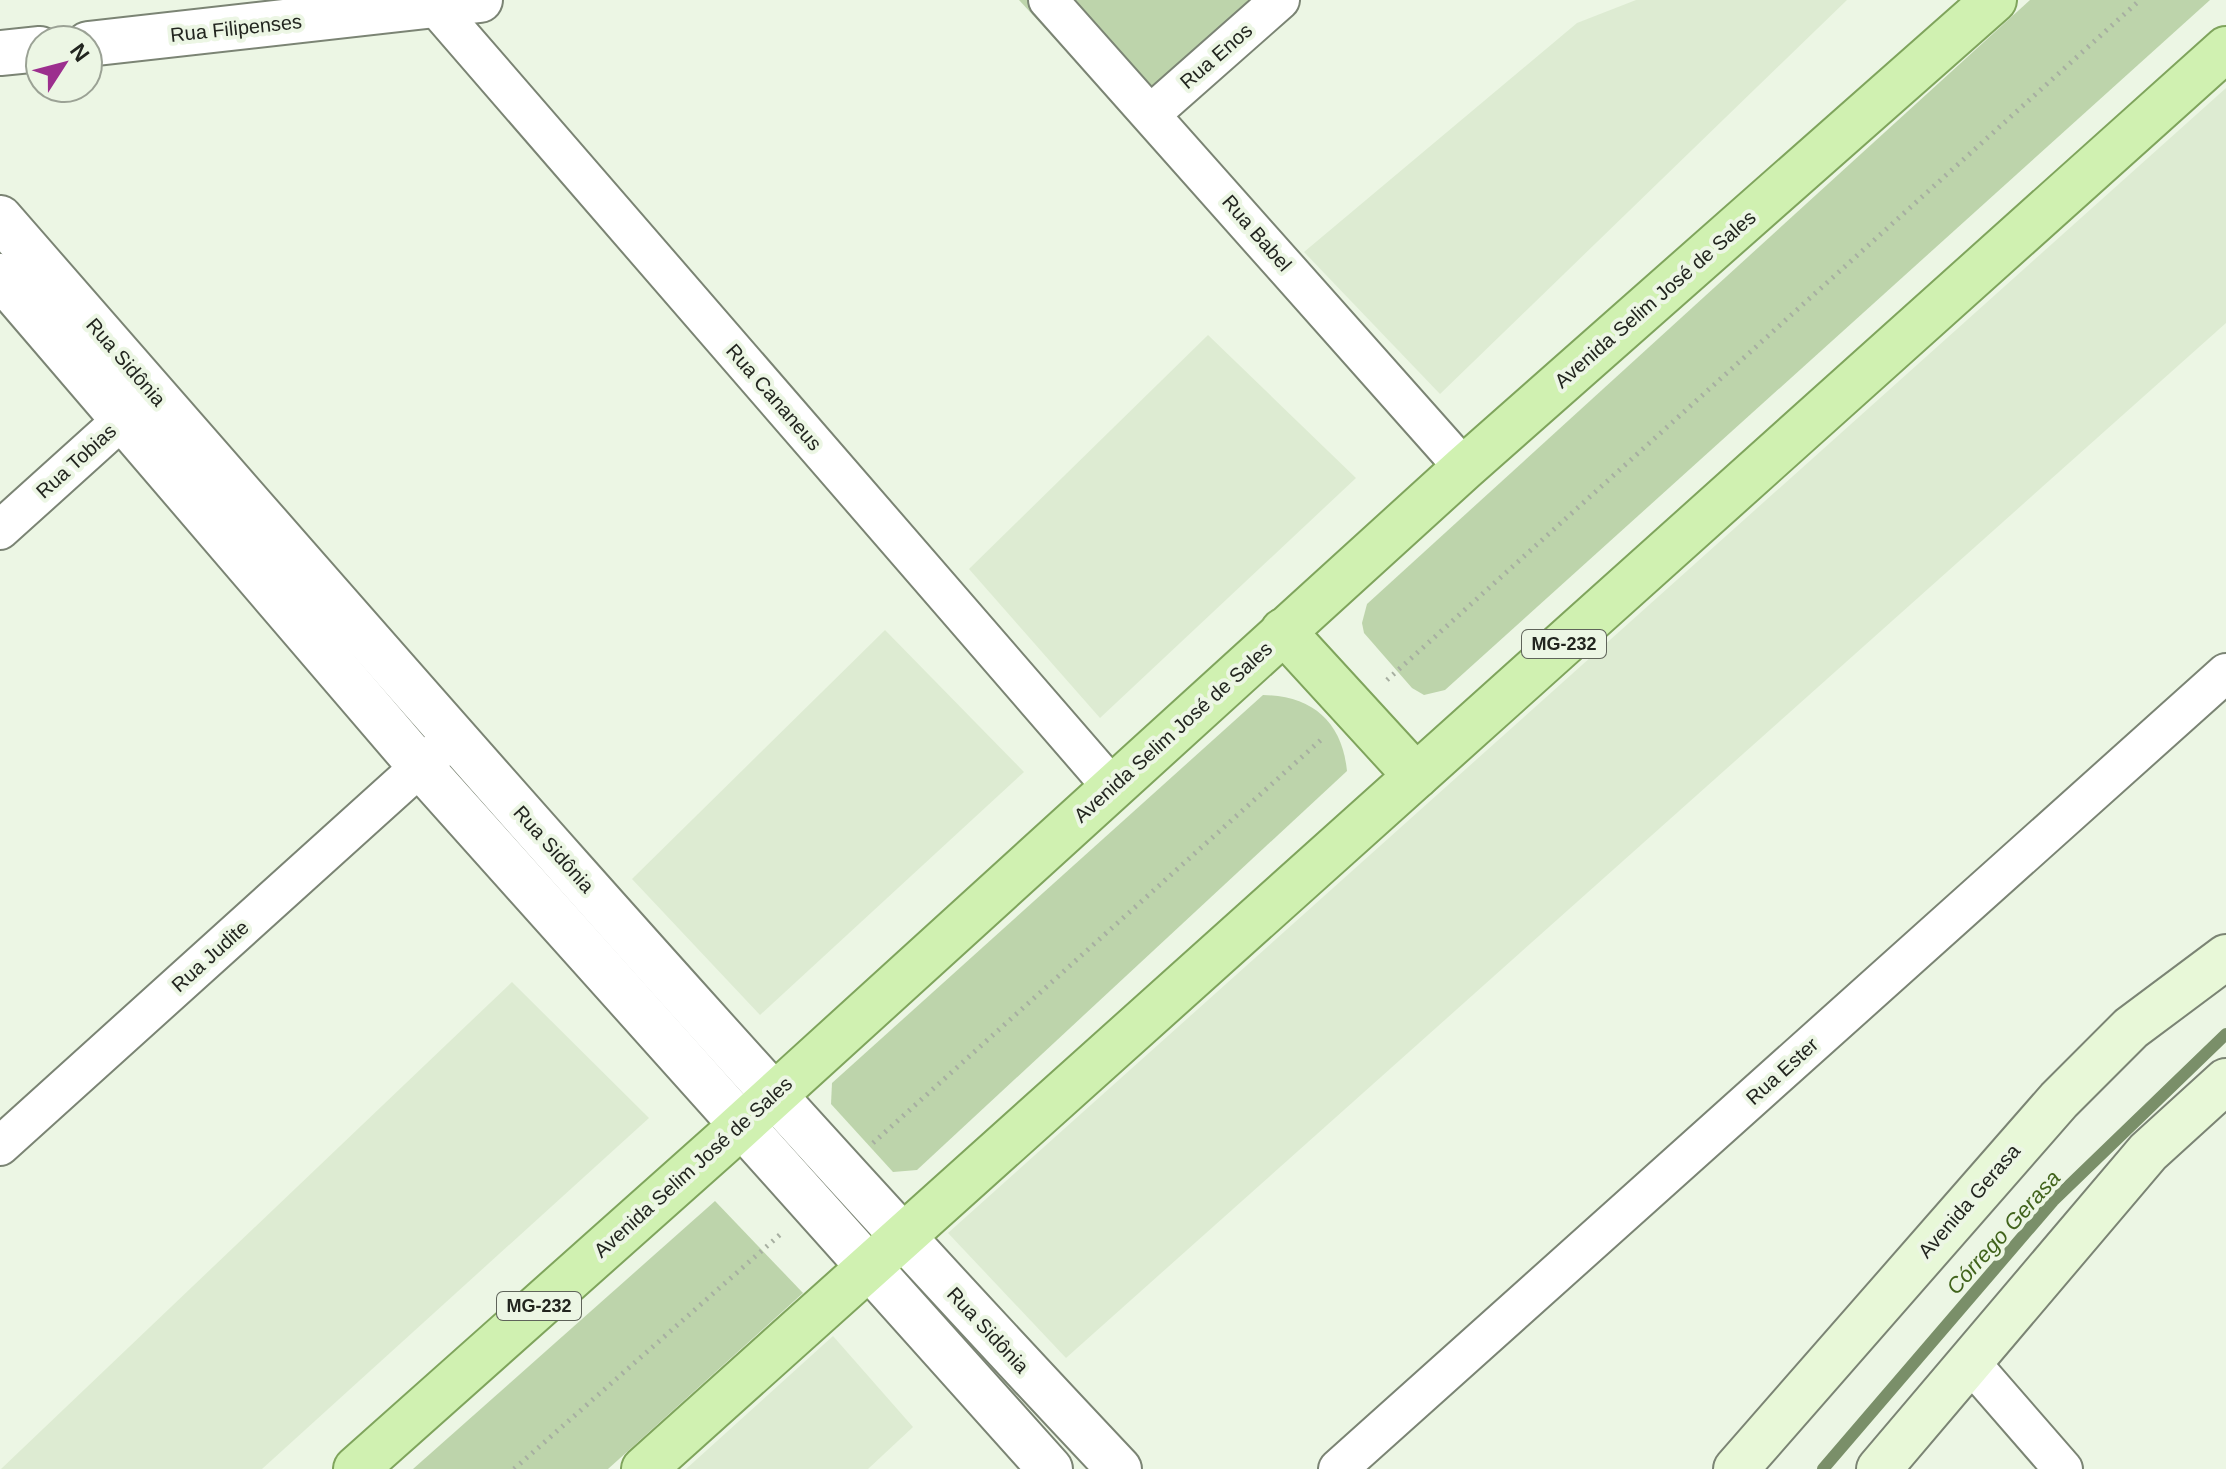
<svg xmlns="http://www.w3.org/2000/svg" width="2226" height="1469" font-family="Helvetica,sans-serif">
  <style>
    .built { fill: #ddebd2 }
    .green { fill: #bdd4ab }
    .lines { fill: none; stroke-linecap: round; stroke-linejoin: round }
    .stream { stroke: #7a8f69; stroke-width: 12 }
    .minor-casing { stroke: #7b8474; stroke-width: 42 }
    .tertiary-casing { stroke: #7b8474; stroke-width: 48 }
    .secondary-casing { stroke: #7b8474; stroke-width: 48 }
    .primary-casing { stroke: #7fa45c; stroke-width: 48 }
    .path { stroke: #a7afa1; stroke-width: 5; stroke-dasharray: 2 6; stroke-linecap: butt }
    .minor { stroke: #fff; stroke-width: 38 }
    .tertiary { stroke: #fff; stroke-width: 44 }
    .secondary { stroke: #e8f8d8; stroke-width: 44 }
    .primary { stroke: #d0f1b1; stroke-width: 44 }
    .labels { text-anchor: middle; stroke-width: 8; stroke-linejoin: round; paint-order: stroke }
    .shield { fill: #ecf6e4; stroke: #5f645a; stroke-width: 2 }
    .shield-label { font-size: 18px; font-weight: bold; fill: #22251f }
    .street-label { font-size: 20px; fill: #22251f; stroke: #ecf6e4 }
    .water-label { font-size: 22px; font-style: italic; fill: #41631c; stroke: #ecf6e4 }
  </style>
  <rect width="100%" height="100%" fill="#ecf6e4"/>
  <g class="built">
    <polygon points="1636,0 1847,0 1440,394 1304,252 1577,23"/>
    <polygon points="2226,88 2226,323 1066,1358 948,1233"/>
    <polygon points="1208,335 1356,478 1100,718 969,569"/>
    <polygon points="885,630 1024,772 760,1015 632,879"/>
    <polygon points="512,982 649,1118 262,1469 1,1469"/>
    <polygon points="833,1336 913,1427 868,1469 686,1469"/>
  </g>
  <g class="green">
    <polygon points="1019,0 1268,0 1126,116"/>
    <polygon points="2030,0 2210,0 1445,690 1424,695 1412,688 1364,633 1362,623 1367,604"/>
    <path d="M1263 695C1313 696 1342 722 1347 771L917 1170 893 1172 831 1104 832 1083Z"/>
    <polygon points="715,1201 803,1293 608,1469 413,1469"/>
  </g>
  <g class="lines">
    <polyline class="stream" points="1823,1469 2053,1201 2226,1034"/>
    <g class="minor-casing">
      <g id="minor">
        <polyline points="1048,0 1464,468"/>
        <polyline points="436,7 1112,787"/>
        <polyline points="1152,113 1280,0"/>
        <polyline points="0,530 143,401"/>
        <polyline points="0,1146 443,746"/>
        <polyline points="1969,1361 2063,1469"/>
        <polyline points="1338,1469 2226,673"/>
      </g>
    </g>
    <g class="tertiary-casing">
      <g id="tertiary">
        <polyline points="88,44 480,0"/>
        <polyline points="0,53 40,49"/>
        <path d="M0 218C368 640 735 1062 1119 1469"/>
        <polyline points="0,276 420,766 1050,1469"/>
      </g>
    </g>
    <g class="secondary-casing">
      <g id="secondary">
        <polyline points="1736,1469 2059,1100 2131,1028 2226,957"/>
        <polyline points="1879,1469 2148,1152 2226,1081"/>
      </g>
    </g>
    <g class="primary-casing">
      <g id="primary">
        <polyline points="1283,631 1416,776"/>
        <polyline points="356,1469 722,1143 1464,468 1994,0"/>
        <polyline points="644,1469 2226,49"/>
      </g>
    </g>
    <g class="path">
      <polyline points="1387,680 2140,0"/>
      <polyline points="873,1143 1323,738"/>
      <polyline points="514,1469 783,1232"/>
    </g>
    <use href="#minor" class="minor"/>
    <use href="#tertiary" class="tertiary"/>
    <use href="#secondary" class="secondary"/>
    <use href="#primary" class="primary"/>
  </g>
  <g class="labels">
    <g class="shield">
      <rect x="1522" y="630" width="84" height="28" rx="6"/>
      <rect x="497" y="1292" width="84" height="28" rx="6"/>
    </g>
    <g class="shield-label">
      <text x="1564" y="650">MG-232</text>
      <text x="539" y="1312">MG-232</text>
    </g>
    <g class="street-label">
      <text transform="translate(236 28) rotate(-6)" y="7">Rua Filipenses</text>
      <text transform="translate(1216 56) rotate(-41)" y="7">Rua Enos</text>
      <text transform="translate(1257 233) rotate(49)" y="7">Rua Babel</text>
      <text transform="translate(1655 299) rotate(-41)" y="7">Avenida Selim José de Sales</text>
      <text transform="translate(126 362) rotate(49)" y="7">Rua Sidônia</text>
      <text transform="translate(774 397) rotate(49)" y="7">Rua Cananeus</text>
      <text transform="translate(76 461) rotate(-42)" y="7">Rua Tobias</text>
      <text transform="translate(1173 732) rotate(-42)" y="7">Avenida Selim José de Sales</text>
      <text transform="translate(554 849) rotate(48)" y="7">Rua Sidônia</text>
      <text transform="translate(210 956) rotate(-42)" y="7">Rua Judite</text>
      <text transform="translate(1782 1071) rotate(-42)" y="7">Rua Ester</text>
      <text transform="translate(693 1167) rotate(-42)" y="7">Avenida Selim José de Sales</text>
      <text transform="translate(1969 1201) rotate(-49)" y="7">Avenida Gerasa</text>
      <text transform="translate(988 1330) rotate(47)" y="7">Rua Sidônia</text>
    </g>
    <g class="water-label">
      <text transform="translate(2003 1232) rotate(-48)" y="8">Córrego Gerasa</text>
    </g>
  </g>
  <g transform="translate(64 64) rotate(54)"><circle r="38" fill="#ecf6e4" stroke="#9ba295" stroke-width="2"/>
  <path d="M0-6L14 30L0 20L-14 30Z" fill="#9c2f8e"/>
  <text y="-12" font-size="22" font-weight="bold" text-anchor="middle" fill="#22251f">N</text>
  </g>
</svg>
